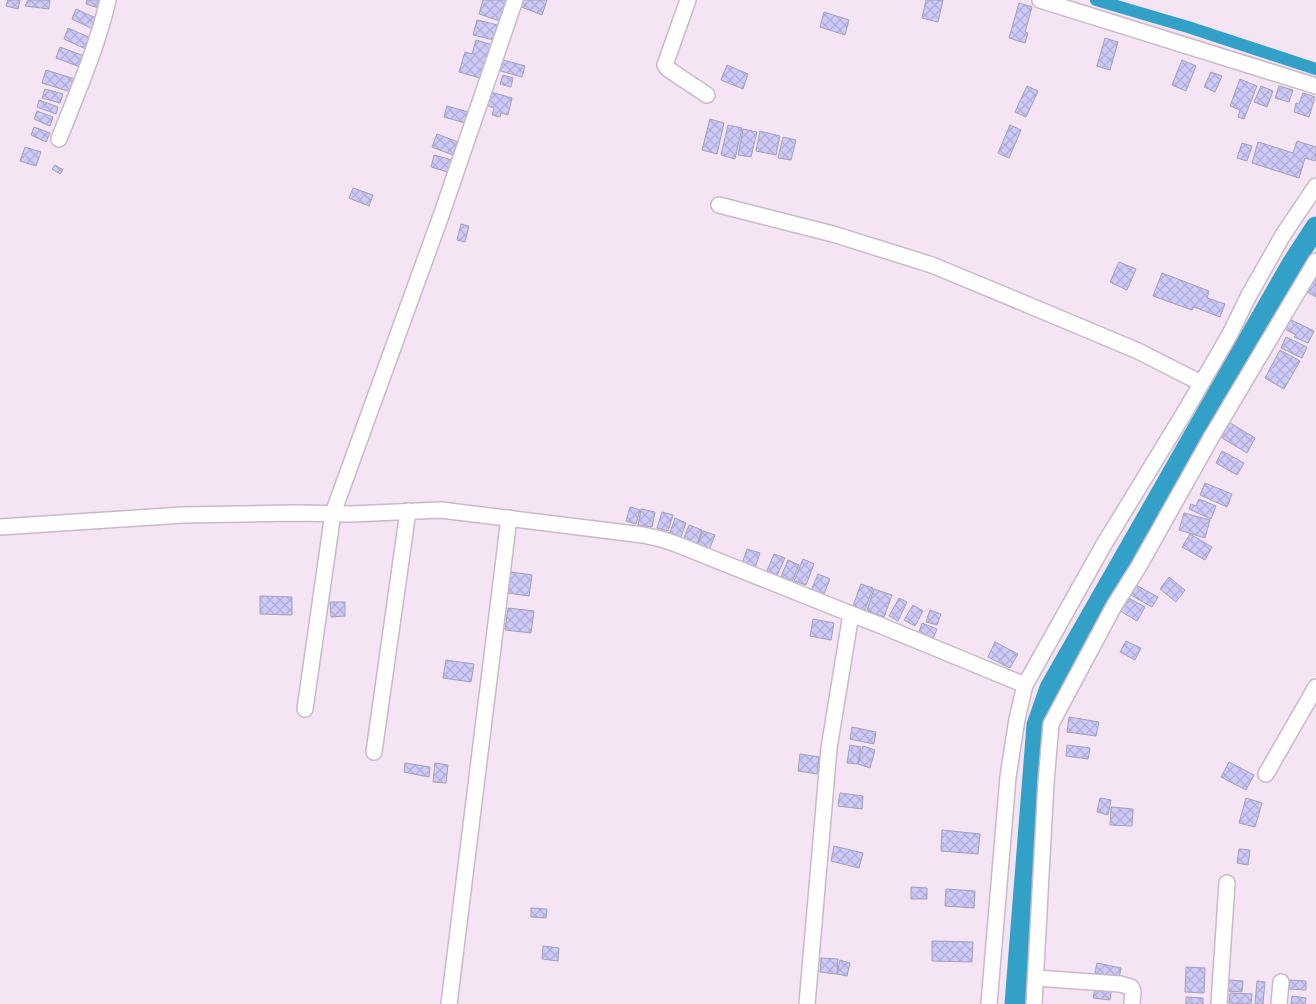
<svg xmlns="http://www.w3.org/2000/svg" width="1316" height="1004" font-family="Roboto,sans-serif">
  <style>
    .lines { fill: none; stroke-linecap: round; stroke-linejoin: round }
    .canal { stroke: #33a0c7; stroke-width: 12 }
    .river { stroke: #33a0c7; stroke-width: 21 }
    .building { fill: url(#building-cross-hatch); stroke: #a2a1b4 }
    .minor-casing { stroke: #c9b9c8; stroke-width: 18 }
    .minor { stroke: #fff; stroke-width: 15 }
  </style>
  <defs>
    <pattern id="building-cross-hatch" width="8" height="8" patternUnits="userSpaceOnUse" patternTransform="scale(1.25)"><rect width="8" height="8" fill="#cdcafa"/><path d="M0 0l8 8M0 8l8-8" fill="none" stroke="#afadd6"/></pattern>
  </defs>
  <rect width="100%" height="100%" fill="#f5e4f4"/>
  <g class="lines">
    <polyline class="canal" points="1096,0 1188,27 1316,69"/>
    <polyline class="river" points="1015,1004 1037,725 1050,688 1292,264 1316,227"/>
  </g>
  <g class="building">
    <polygon points="8,0 20,0 18,9 6,6"/>
    <polygon points="28,0 50,0 49,9 25,6"/>
    <polygon points="87,0 105,0 102,9 86,4"/>
    <polygon points="483,0 505,0 510,2 503,22 479,14"/>
    <polygon points="521,0 547,0 542,15 519,6"/>
    <polygon points="926,0 943,0 938,22 922,18"/>
    <polygon points="1019,3 1032,7 1025,32 1028,33 1025,43 1009,38"/>
    <polygon points="76,9 100,20 95,30 72,19"/>
    <polygon points="824,12 849,20 845,35 820,27"/>
    <polygon points="477,20 502,26 498,41 473,35"/>
    <polygon points="68,28 93,39 88,50 64,39"/>
    <polygon points="1105,38 1118,42 1110,70 1097,66"/>
    <polygon points="476,40 493,45 483,79 459,72 465,52 472,54"/>
    <polygon points="60,47 87,57 83,68 56,58"/>
    <polygon points="500,59 525,66 522,77 497,70"/>
    <polygon points="1182,60 1196,66 1186,91 1172,85"/>
    <polygon points="727,65 748,74 743,89 721,80"/>
    <polygon points="46,70 75,79 71,92 42,83"/>
    <polygon points="1211,72 1222,76 1215,92 1204,87"/>
    <polygon points="503,75 513,78 511,87 500,84"/>
    <polygon points="1240,79 1257,86 1244,119 1238,117 1240,110 1230,106"/>
    <polygon points="1027,86 1038,91 1026,117 1015,112"/>
    <polygon points="1261,86 1273,91 1267,107 1254,102"/>
    <polygon points="1279,86 1293,90 1289,102 1275,98"/>
    <polygon points="45,89 63,94 60,103 42,98"/>
    <polygon points="487,91 512,98 508,115 501,113 500,117 492,115 494,108 483,104"/>
    <polygon points="1303,93 1315,97 1309,117 1294,112 1296,103 1299,104"/>
    <polygon points="39,100 58,107 56,114 37,107"/>
    <polygon points="447,106 475,114 472,125 444,117"/>
    <polygon points="37,111 53,117 50,126 34,119"/>
    <polygon points="710,119 724,123 717,154 702,150"/>
    <polygon points="728,125 742,128 735,159 721,155"/>
    <polygon points="1010,125 1021,130 1009,158 998,153"/>
    <polygon points="34,127 50,133 46,142 31,135"/>
    <polygon points="743,129 757,132 751,157 738,155"/>
    <polygon points="760,131 780,136 776,155 756,151"/>
    <polygon points="437,134 458,142 453,155 432,147"/>
    <polygon points="783,137 796,140 791,160 778,158"/>
    <polygon points="1297,141 1316,147 1316,156 1315,161 1305,158 1299,178 1252,163 1258,142 1293,153"/>
    <polygon points="1242,143 1252,146 1247,161 1237,158"/>
    <polygon points="25,147 41,152 36,166 20,161"/>
    <polygon points="434,155 452,160 448,172 431,167"/>
    <polygon points="55,165 63,170 60,174 52,169"/>
    <polygon points="353,188 373,195 369,206 349,198"/>
    <polygon points="461,224 469,226 465,242 457,240"/>
    <polygon points="1119,262 1136,269 1127,290 1110,282"/>
    <polygon points="1162,273 1209,291 1207,298 1225,304 1220,317 1194,307 1192,310 1153,296"/>
    <polygon points="1316,274 1316,297 1305,291"/>
    <polygon points="1287,318 1314,331 1308,343 1294,337 1296,335 1283,328"/>
    <polygon points="1286,337 1307,347 1302,358 1281,348"/>
    <polygon points="1280,350 1300,361 1284,389 1265,378"/>
    <polygon points="1227,421 1255,438 1247,453 1219,436"/>
    <polygon points="1222,451 1244,463 1237,475 1216,463"/>
    <polygon points="1205,483 1232,494 1227,507 1200,495"/>
    <polygon points="1199,499 1216,506 1211,519 1189,509 1191,504 1196,506"/>
    <polygon points="630,507 640,510 636,524 626,521"/>
    <polygon points="641,509 655,512 652,527 638,525"/>
    <polygon points="662,512 673,515 668,531 657,528"/>
    <polygon points="1184,513 1210,520 1205,538 1179,530"/>
    <polygon points="675,518 686,523 681,537 670,533"/>
    <polygon points="689,525 702,530 696,548 682,543"/>
    <polygon points="703,531 715,535 708,553 696,548"/>
    <polygon points="1190,534 1212,547 1205,560 1182,547"/>
    <polygon points="747,549 760,553 754,571 741,567"/>
    <polygon points="774,554 785,558 776,578 766,573"/>
    <polygon points="803,559 814,564 806,585 794,581"/>
    <polygon points="788,560 799,565 792,582 781,577"/>
    <polygon points="511,572 532,575 529,596 508,593"/>
    <polygon points="818,574 830,579 823,596 811,591"/>
    <polygon points="1169,577 1185,590 1176,602 1160,589"/>
    <polygon points="861,584 873,588 865,610 853,606"/>
    <polygon points="1134,584 1158,597 1152,607 1129,594"/>
    <polygon points="874,589 892,595 884,617 867,610"/>
    <polygon points="260,596 292,597 292,615 260,614"/>
    <polygon points="1125,596 1145,607 1137,621 1117,609"/>
    <polygon points="899,598 907,602 898,621 889,616"/>
    <polygon points="330,602 345,602 345,616 331,617"/>
    <polygon points="913,605 923,611 915,626 904,620"/>
    <polygon points="508,608 534,611 531,633 505,630"/>
    <polygon points="930,610 941,614 937,625 926,622"/>
    <polygon points="813,619 834,623 831,640 810,636"/>
    <polygon points="922,623 937,629 932,641 918,635"/>
    <polygon points="1126,641 1141,648 1135,660 1120,652"/>
    <polygon points="995,642 1018,654 1010,668 988,657"/>
    <polygon points="446,660 474,664 471,682 443,678"/>
    <polygon points="1069,717 1099,722 1096,736 1067,732"/>
    <polygon points="852,727 876,732 874,744 850,739"/>
    <polygon points="850,745 861,747 858,764 847,763"/>
    <polygon points="1067,745 1090,748 1088,759 1066,756"/>
    <polygon points="863,746 875,750 870,768 858,764"/>
    <polygon points="800,754 819,757 817,774 798,771"/>
    <polygon points="1229,762 1254,775 1246,790 1221,777"/>
    <polygon points="405,763 430,767 429,777 404,772"/>
    <polygon points="435,763 448,765 446,783 433,782"/>
    <polygon points="840,793 863,796 862,809 838,806"/>
    <polygon points="1100,798 1111,800 1108,815 1097,812"/>
    <polygon points="1246,798 1262,803 1255,827 1239,823"/>
    <polygon points="1111,807 1133,809 1132,826 1110,825"/>
    <polygon points="942,830 980,834 978,854 941,851"/>
    <polygon points="834,846 863,853 859,868 831,861"/>
    <polygon points="1239,849 1250,850 1248,865 1237,863"/>
    <polygon points="911,887 927,888 927,899 911,899"/>
    <polygon points="946,889 975,891 974,908 945,906"/>
    <polygon points="531,908 547,909 546,918 531,917"/>
    <polygon points="932,941 973,942 972,962 932,961"/>
    <polygon points="543,946 559,948 558,961 542,959"/>
    <polygon points="821,958 838,959 837,974 820,972"/>
    <polygon points="840,960 850,963 847,976 837,974"/>
    <polygon points="1097,963 1121,968 1119,978 1095,973"/>
    <polygon points="1186,967 1205,968 1204,993 1185,992"/>
    <polygon points="1229,980 1243,981 1242,992 1228,991"/>
    <polygon points="1290,980 1306,981 1306,990 1289,989"/>
    <polygon points="1257,981 1265,982 1263,1004 1255,1004"/>
    <polygon points="1095,988 1111,991 1110,1000 1093,998"/>
    <polygon points="1230,993 1252,994 1251,1004 1229,1003"/>
    <polygon points="1292,996 1306,998 1305,1004 1291,1004"/>
    <polygon points="1186,997 1203,998 1203,1004 1186,1004"/>
  </g>
  <g class="lines">
    <g class="minor-casing">
      <g id="minor">
        <polyline points="688,0 665,65 668,69 707,95"/>
        <polyline points="1040,0 1316,86"/>
        <path d="M59 139C77 93 97 48 108 0"/>
        <polyline points="719,205 833,234 932,265 1026,304 1138,351 1201,383"/>
        <polyline points="0,527 183,515 293,513 351,514 441,510 643,535 661,539 676,544 851,614 877,624 1025,685"/>
        <polyline points="305,709 333,513 442,213 515,0"/>
        <polyline points="374,752 408,511"/>
        <polyline points="1266,774 1316,687"/>
        <polyline points="1036,978 1120,984 1131,987 1133,991 1132,1004"/>
        <polyline points="449,1004 509,518"/>
        <polyline points="807,1004 829,748 851,614"/>
        <polyline points="989,1004 1008,777 1017,719 1025,685 1103,546 1183,415 1230,334 1248,297 1283,235 1316,186"/>
        <polyline points="1034,1004 1046,782 1051,724 1114,606 1139,566 1212,436 1316,261"/>
        <polyline points="1219,1004 1227,883"/>
        <polyline points="1279,1004 1281,982"/>
      </g>
    </g>
    <use href="#minor" class="minor"/>
  </g>
</svg>
